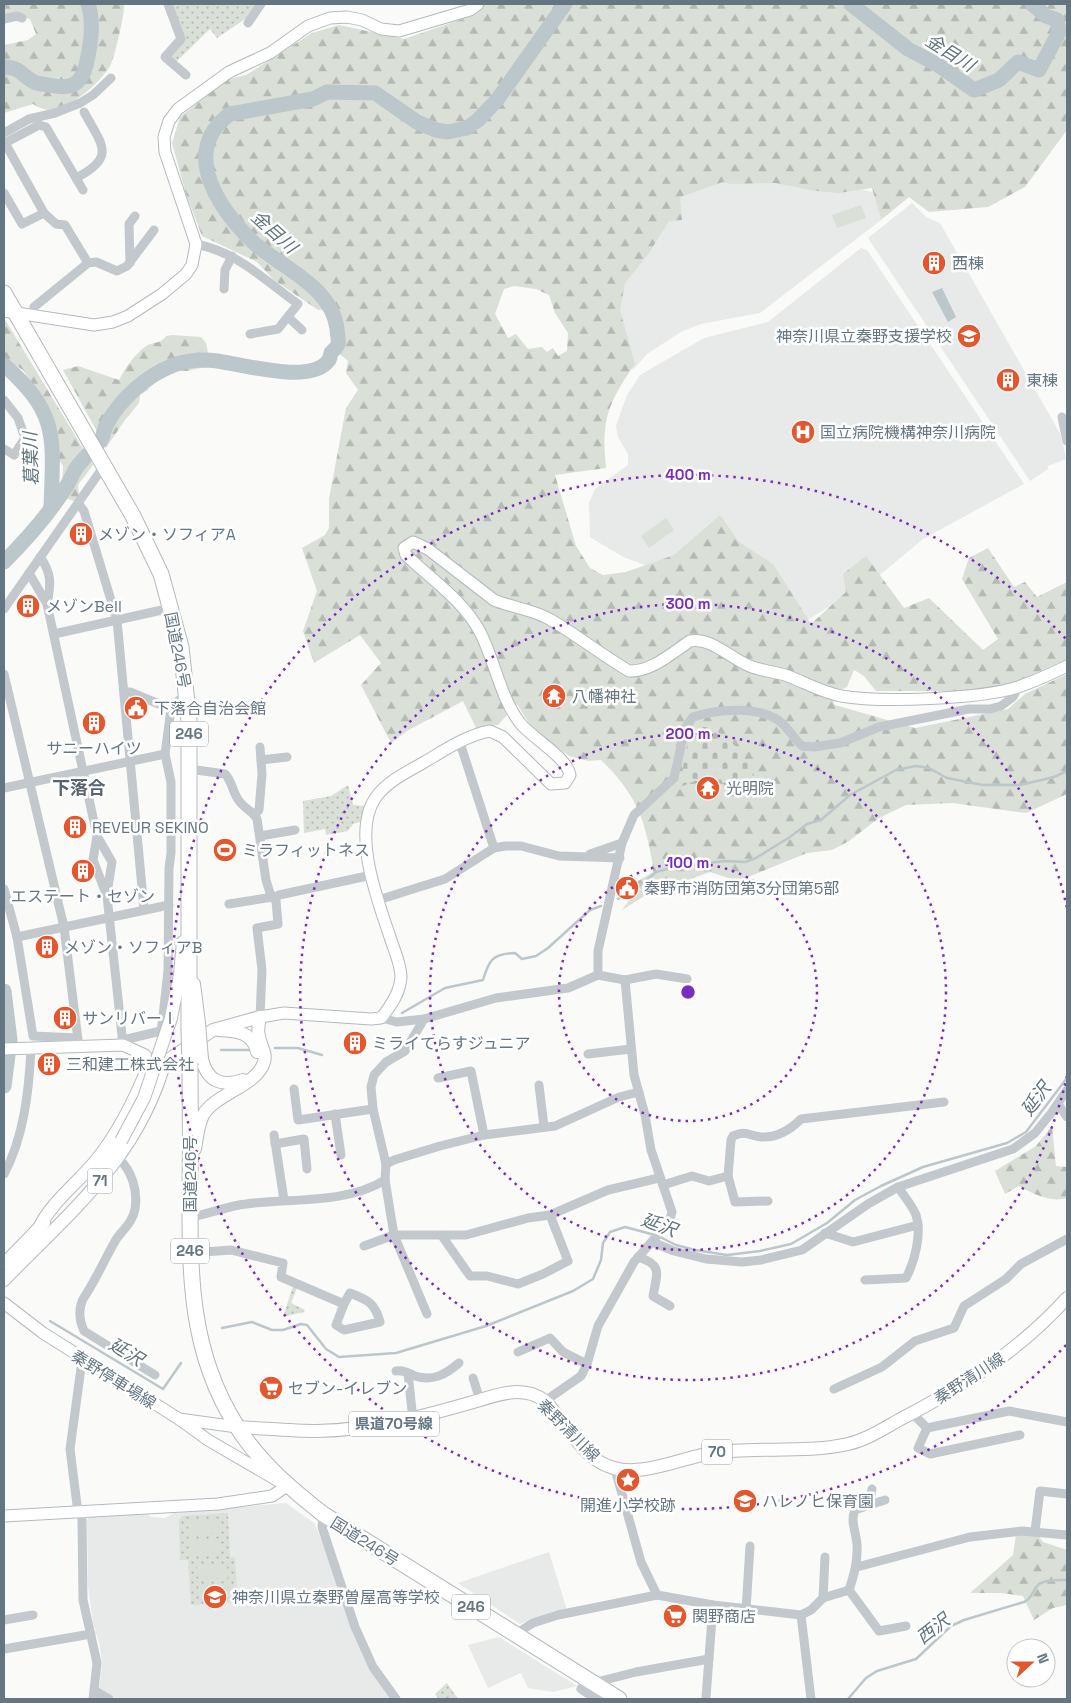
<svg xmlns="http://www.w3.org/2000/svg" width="1071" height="1703" font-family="'Space Grotesk','Noto Sans JP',sans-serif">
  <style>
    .built { fill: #e8e9e9 }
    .grass { fill: url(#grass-dots) }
    .forest { fill: url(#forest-firs); fill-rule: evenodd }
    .cemetery { fill: url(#cemetery-stones) }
    .pitch { fill: #dadfd7 }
    .water { fill: #bbc7cb }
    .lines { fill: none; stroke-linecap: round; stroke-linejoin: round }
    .stream { stroke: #bbc7cb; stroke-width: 2.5 }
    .river { stroke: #bbc7cb; stroke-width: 15 }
    .secondary-casing { stroke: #b3babf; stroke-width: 13 }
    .primary-casing { stroke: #b5babe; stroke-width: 14 }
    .highway-casing { stroke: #b4b9bd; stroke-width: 17 }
    .street { stroke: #c3c8cc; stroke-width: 9 }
    .secondary { stroke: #fff; stroke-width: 11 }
    .primary { stroke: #fff; stroke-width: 12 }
    .highway { stroke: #fff; stroke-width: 15 }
    .primary-bridge-casing { stroke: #b5babe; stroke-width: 14; stroke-linecap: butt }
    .highway-bridge-casing { stroke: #b4b9bd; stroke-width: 17; stroke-linecap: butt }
    .primary-bridge { stroke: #fff; stroke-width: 12 }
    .highway-bridge { stroke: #fff; stroke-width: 15 }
    .ring { fill: none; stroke: #7b2cbf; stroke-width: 2.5; stroke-dasharray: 2.5 5 }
    .labels { text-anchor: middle; stroke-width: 5; stroke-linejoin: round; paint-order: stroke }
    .shield { fill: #fff; stroke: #939fa8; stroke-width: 1 }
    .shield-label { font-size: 15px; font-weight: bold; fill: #657683 }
    .poi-label { font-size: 16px; fill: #657683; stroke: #fff; text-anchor: start }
    .street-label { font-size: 16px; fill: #657683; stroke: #fff }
    .water-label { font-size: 18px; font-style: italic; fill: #60757c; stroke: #fff }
    .neighbourhood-label { font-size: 18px; font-weight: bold; fill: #57646e; stroke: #fff }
    .centre { fill: #7b2cbf; stroke: #fff; stroke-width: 2.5 }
    .ring-label { font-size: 15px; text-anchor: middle; font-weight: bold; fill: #7b2cbf; stroke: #fff; stroke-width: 5; stroke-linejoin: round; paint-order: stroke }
  </style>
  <defs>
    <pattern id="grass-dots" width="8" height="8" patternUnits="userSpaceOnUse" patternTransform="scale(1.25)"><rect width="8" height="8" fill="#dadfd7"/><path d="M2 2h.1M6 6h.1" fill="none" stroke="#b4b9b4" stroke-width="1.8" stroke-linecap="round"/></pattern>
    <pattern id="forest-firs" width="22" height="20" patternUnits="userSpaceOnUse" patternTransform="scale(1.25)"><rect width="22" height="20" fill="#dadfd7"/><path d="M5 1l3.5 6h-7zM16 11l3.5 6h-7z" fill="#b4b9b4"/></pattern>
    <pattern id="cemetery-stones" width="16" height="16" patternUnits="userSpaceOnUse" patternTransform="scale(1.25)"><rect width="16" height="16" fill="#dadfd7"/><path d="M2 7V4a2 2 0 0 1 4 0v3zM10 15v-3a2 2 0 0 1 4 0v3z" fill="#b4b9b4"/></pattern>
  </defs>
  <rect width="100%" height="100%" fill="#fafaf8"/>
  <g class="built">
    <polygon points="760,169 873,192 881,220 760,313 701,324 681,332 647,354 633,370 611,305 676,183"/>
    <polygon points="912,203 926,217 940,223 1061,435 1066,459 1048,466 1048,469 1030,481 868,238"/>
    <polygon points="861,248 867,250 1024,484 923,539 875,579 804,622 623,557 590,537 589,503 595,489 628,465 628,454 618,437 616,426 627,395 640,375 704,338 768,322"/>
    <polygon points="286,1503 314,1523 322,1541 354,1634 391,1699 117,1699 99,1689 102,1663 100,1646 93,1623 88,1586 87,1520 89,1517 147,1514 151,1517 165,1518 174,1513"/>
    <polygon points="549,1552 567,1610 520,1624 458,1583"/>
    <polygon points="499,1637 577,1686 553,1692 528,1688 521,1673 488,1688 468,1645"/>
  </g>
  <g class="grass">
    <polygon points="171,4 258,4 251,15 217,38 210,29 176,62 171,58 171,54 185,39"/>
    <polygon points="348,785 353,805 366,806 360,822 353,824 348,831 326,835 325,829 304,833 303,801 331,796"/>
    <polygon points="293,1286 297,1288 291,1303 305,1310 304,1312 283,1317"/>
    <polygon points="228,1513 230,1557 235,1558 238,1602 191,1605 188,1560 180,1560 179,1520 182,1516"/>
    <polygon points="447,1683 458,1699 439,1699 435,1694"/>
  </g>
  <g class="forest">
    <path d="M4 4H124C125 13 115 55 111 64 102 82 65 115 43 109 40 108 36 106 33 104L4 113V45L28 40 36 34 30 19 13 14 4 16Z"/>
    <path d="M485 4H1067V130L1025 187 988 207 929 212 909 197 881 220 872 188 839 193 816 191 775 183 731 184 723 182 680 197 682 220 669 221 649 253 625 283 620 310 635 364C608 403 601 420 606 468L555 475 576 546 590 568 603 575 626 572 674 555 720 515 739 542 773 564 811 624 846 592 843 574 866 556 904 608 929 598 983 650 998 639 962 579 969 558 988 548 1014 587 1025 582 1037 597 1067 582V659L1008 686 966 691H876L864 676 854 670 847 687 829 694 835 705 915 728 1008 709 1025 694 1065 675 1067 676V794L1026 813 952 803 906 805 879 818 849 841 832 850 807 853 738 881 710 872 682 882 670 880 622 910 638 888V881L653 872C653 862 651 856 649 846 642 809 628 786 601 760L588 761 569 756 532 728 517 704 498 725 476 728 463 701 407 731 391 743 361 685 381 663 360 635 314 663 303 631 317 591 302 548 325 535 329 528V499L346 408 358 390 346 373 348 361 331 347 332 333 325 309 318 310 274 280 257 262 202 236 186 194 172 143 180 117 228 79 246 75 312 33 339 25 404 39 474 15ZM514 286 536 289 549 295 555 313 568 333 567 351 558 356 553 348 547 352 542 347 528 349 516 334 508 338 495 314 504 289Z"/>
    <polygon points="4,318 93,465 78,485 79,498 73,501 66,498 62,491 63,466 59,460 57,429 48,409 23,370 4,358"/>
    <path d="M172 335 201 337 206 343 208 353 222 354 227 362 187 371 173 370 151 384 148 390 140 395 139 403 125 420 106 448 63 370 78 366 119 380C125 368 134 355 146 346 152 342 161 344 166 336Z"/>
    <path d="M1052 1126 1056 1166 1067 1167V1198C1051 1203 1033 1194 1019 1186L1005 1194 995 1171 1036 1146Z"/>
    <polygon points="1037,1534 1043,1542 1067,1550 1067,1605 1053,1608 1034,1620 1023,1596 1001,1593 970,1593 1013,1555 1016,1535"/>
  </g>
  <path class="cemetery" d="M693 726C698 727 704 726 709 728 727 733 748 758 754 775L729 793 716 772 671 791 682 776 685 753Z"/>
  <g class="pitch">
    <polygon points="861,205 866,218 837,228 832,215"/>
    <polygon points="666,518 674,530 649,548 641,536"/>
    <polygon points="218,1519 219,1533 189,1535 188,1521"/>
    <polygon points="220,1540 220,1553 190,1555 189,1541"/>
    <polygon points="227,1564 228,1578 198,1579 197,1565"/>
    <polygon points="228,1583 229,1597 199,1599 198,1585"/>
  </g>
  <polygon class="water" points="942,288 956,317 948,322 932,292"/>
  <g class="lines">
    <g class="stream">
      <polyline points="618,899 635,890 656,872 670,868 724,861 745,862 756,858 790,837 807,824 821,820 850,795 896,770 916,766 929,768 947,778 983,785 1020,785 1054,777 1067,771"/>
      <path d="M402 1013 445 988 483 980C489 960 492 954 515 953L522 959 536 956 548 948 590 910 601 906"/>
      <polyline points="275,1048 298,1048 322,1055"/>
      <polyline points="221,1050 249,1050"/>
      <polyline points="660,1237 676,1245 695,1250 727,1255 760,1251 791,1244 827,1223 855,1200 881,1186 923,1167 1007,1143 1026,1132 1067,1078"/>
      <polyline points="50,1321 163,1389 181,1363"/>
      <polyline points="222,1328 252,1322 272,1330 283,1330 301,1324 307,1325 326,1349 339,1357 396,1353 486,1326 573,1291 593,1279 601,1260 603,1243 610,1232 625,1227 655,1235"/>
      <path d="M848 1699 866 1678 877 1671 916 1659 951 1626 964 1620 1024 1602C1033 1598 1032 1590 1039 1584 1046 1579 1059 1580 1067 1580"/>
    </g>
    <g class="river">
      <polyline points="851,4 908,49 938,65 974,90 999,80 1018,62 1039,70 1059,32 1057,20 1046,16 1032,4"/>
      <path d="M4 67C20 67 21 75 34 82 38 84 44 84 49 85 72 90 82 85 87 61 91 42 94 22 88 4"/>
      <path d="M4 365C60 414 53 439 51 508"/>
      <path d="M4 562C26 540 49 514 66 487 70 481 72 475 75 470 82 458 95 450 102 438 104 434 104 428 107 424 120 399 147 375 174 365 183 361 198 360 208 360 234 361 310 387 329 360 330 358 330 356 331 353 333 350 337 348 338 344 339 340 337 333 337 329 332 286 281 268 253 242 219 209 179 151 230 114L313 99 327 92 375 93 417 122 436 130 448 132 467 128 478 120 497 100 565 4"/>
      <polyline points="4,991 10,1040 4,1086"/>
    </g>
    <g class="secondary-casing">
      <g id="secondary">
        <polyline points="4,311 94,325 113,322 128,316 162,294 186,274 192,265 196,244 165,152 164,137 169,121 178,109 229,72 270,53 308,26 330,18 347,17 362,20 381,29 399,31 470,10 478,4"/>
        <path d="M260 1017 284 1013 371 1019 381 1018C391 1006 400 993 401 977 401 964 394 950 390 937 378 901 351 832 376 797 387 782 405 773 421 764 442 752 466 735 490 731L503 737 551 784 565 783 570 775C567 757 533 739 520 723 500 697 495 661 480 632 463 600 432 580 406 555L404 548 413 542 428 549 494 600C513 608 533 609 551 620 578 636 602 655 629 671 651 672 672 653 690 641 712 637 732 660 752 667 764 671 776 672 788 676 806 683 822 692 841 696 881 703 980 699 1018 687 1035 681 1051 674 1067 666"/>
        <polyline points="4,1049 123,1045 145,1055 150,1062"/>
        <polyline points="4,1303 43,1333 179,1419 237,1427"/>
        <polyline points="4,1516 218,1504 272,1496 287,1486 208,1440 179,1419"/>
      </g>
    </g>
    <g class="primary-casing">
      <g id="primary">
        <polyline points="194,984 199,1023"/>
        <polyline points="171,1018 180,974 183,942"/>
        <path d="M219 1030C237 1031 253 1032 257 1052"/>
        <path d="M202 1059C207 1082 223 1087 243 1080"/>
        <polyline points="102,1165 121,1141"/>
        <path d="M39 1228C52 1202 75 1185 94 1163 119 1133 136 1098 150 1062L168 1060 213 1030 260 1017C259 1023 257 1030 259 1036 260 1045 267 1053 264 1062 258 1085 215 1094 203 1115 198 1125 197 1138 195 1149"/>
        <polyline points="4,1264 44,1223"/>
        <path d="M4 1280C71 1211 138 1158 165 1061"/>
        <path d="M237 1427C263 1428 290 1431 317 1431 375 1430 425 1416 480 1400 502 1393 525 1386 545 1401 565 1421 581 1456 608 1466 639 1479 680 1458 712 1453 757 1446 803 1454 848 1444 866 1440 883 1429 899 1420 961 1388 1020 1350 1067 1298"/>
      </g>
    </g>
    <g class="highway-casing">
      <g id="highway">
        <polyline points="4,293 133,516 161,574 181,647 189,721 189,1028"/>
        <path d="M190 1066C190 1105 191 1144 190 1184 190 1270 188 1349 236 1425 258 1461 290 1488 323 1514L619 1699"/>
      </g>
    </g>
    <g class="street">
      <polyline points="168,4 181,39 165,57 186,75"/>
      <polyline points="4,19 17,16 22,18"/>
      <polyline points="248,23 261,4"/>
      <polyline points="4,133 29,119 55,113 80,103 93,95 111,78"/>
      <path d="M76 178C117 157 102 145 84 112"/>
      <polyline points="83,190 46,127 39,125 5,143 44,213 56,224 65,225 88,263"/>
      <polyline points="4,193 22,224 44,213"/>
      <path d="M196 244C239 253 263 279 298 304L278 329 250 334"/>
      <polyline points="130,263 129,224 135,216"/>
      <polyline points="224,289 225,270 232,256"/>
      <polyline points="32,316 34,307 88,263 96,262 117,271 127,266 154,230"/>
      <polyline points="288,317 302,330"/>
      <polyline points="4,400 18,418 25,438 14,455 4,449"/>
      <polyline points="1062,417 1067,441"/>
      <polyline points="78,503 84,511 117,620 144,909"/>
      <path d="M40 557C52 573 51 585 47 604"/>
      <polyline points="29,573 47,604 97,836 93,860 107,896 123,1045"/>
      <polyline points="4,609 99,473"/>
      <polyline points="54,634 171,608"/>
      <polyline points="4,674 64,927 79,1048"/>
      <polyline points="124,692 130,692 171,709"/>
      <polyline points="460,743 494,848"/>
      <polyline points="261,760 287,757"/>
      <path d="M189 769 225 774C233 782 232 793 240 802 245 809 253 811 257 819L266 880 270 893 276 901 278 924 257 928 262 970 260 1017"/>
      <polyline points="4,788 165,754"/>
      <polyline points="255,814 259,810 262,774 260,747"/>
      <polyline points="97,836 112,862 107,893"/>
      <polyline points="260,836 295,830"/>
      <polyline points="590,854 622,843"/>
      <polyline points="4,889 17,937 33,1036 77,1038"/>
      <polyline points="274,899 279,895 372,875"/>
      <polyline points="378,900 445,879 494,848 505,846 521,846 559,856 620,858"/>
      <polyline points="229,904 273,897"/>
      <polyline points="17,937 169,905"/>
      <path d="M598 975V951L622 843 634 815 674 778 685 728 693 717C717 709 756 706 778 720 788 727 793 738 802 746L814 747 840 743 879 727 969 709H990L1001 706 1013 697 1018 687"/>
      <polyline points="381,1018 397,1022 424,1019 496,998 568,988 598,975 625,980 656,974 687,979"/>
      <polyline points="424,1019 405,1051 386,1062 374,1075 371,1087 373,1109 386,1164 385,1180 394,1235 466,1235 528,1218 550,1215 608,1190 659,1178"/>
      <polyline points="123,1040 161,1031 162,1025 168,971 169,868 171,853 171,782 165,754 171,709 179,700"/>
      <polyline points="588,1054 631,1049"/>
      <polyline points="438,1078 471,1071 484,1135"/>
      <polyline points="539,1085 544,1127"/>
      <polyline points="294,1089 298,1120 373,1109"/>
      <polyline points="1056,1107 1060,1107 1067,1117"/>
      <polyline points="335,1114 341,1155"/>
      <polyline points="274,1135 284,1200"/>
      <polyline points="275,1144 304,1139 307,1169"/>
      <path d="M119 1159C132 1171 138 1191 135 1209 133 1221 124 1229 117 1238 105 1258 96 1280 83 1299 78 1310 79 1320 84 1331L155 1375"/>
      <polyline points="386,1164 394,1160 440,1146 484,1135 555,1126 619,1097 639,1092"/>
      <path d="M4 1174C24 1137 29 1090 31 1049"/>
      <polyline points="728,1176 735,1202 768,1201"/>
      <path d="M663 1185 692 1176 709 1181 728 1176 731 1140 733 1136C748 1130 748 1136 761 1137 777 1138 790 1130 801 1119L944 1102"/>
      <path d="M190 1217C209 1214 227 1206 246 1204 290 1198 347 1204 385 1180"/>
      <polyline points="825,1233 853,1242 918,1225"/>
      <polyline points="442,1236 470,1276 487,1276 518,1284 543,1274 568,1261 550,1215"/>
      <polyline points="652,1242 674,1251 706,1259 742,1262 761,1260 802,1250 868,1204 898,1187 1013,1149 1035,1133 1052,1112 1067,1090"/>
      <polyline points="364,1246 394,1235 427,1314"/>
      <path d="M190 1253 231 1250 283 1263 281 1277 344 1304 350 1293C368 1300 375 1303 380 1322L344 1330 336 1325 344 1304"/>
      <path d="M638 1257C663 1265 657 1273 653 1296L670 1306"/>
      <path d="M865 1280 906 1278C915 1261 922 1233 916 1215 912 1205 904 1196 898 1187"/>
      <polyline points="518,1352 550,1338 563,1352 587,1364"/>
      <polyline points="84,1361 81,1368 70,1449 77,1505 82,1518 83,1600 97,1663 93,1699"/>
      <path d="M396 1371C403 1370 409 1373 415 1376 433 1382 446 1374 459 1363"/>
      <polyline points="408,1373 413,1420"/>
      <polyline points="473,1378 480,1400"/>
      <polyline points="834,1389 882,1367 915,1341 954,1328 964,1306 1006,1279 1021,1264 1067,1239"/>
      <polyline points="545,1401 581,1376 587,1364 598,1326 634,1262 669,1222 672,1212 651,1150 645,1115 634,1075 625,980"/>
      <polyline points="913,1414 927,1428 1009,1411 1067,1422"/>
      <polyline points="927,1428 918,1448 930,1454 1020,1435"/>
      <polyline points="615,1469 641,1562 657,1595"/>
      <polyline points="869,1505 885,1500"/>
      <polyline points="323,1514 322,1527 355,1627 373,1667 396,1699"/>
      <polyline points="1035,1531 1040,1491 1067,1494"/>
      <polyline points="857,1567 970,1537 1022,1531 1067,1535"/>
      <polyline points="849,1590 879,1631 906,1626"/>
      <polyline points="823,1598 825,1557"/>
      <polyline points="746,1610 750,1546"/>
      <polyline points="801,1615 811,1699"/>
      <polyline points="4,1620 33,1615"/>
      <path d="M514 1635 533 1623 558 1615 657 1595 713 1605 801 1615 811 1610 823 1598 849 1590C854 1575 858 1561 857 1544 856 1532 850 1521 855 1510L869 1505 872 1489"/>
      <polyline points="4,1649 91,1634"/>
      <polyline points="587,1679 581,1689 596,1699"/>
      <polyline points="593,1683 636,1672 709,1659"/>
      <polyline points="95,1691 109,1699"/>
      <polyline points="706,1697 713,1605"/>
    </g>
    <use href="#secondary" class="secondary"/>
    <use href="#primary" class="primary"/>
    <use href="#highway" class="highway"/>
    <g class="primary-bridge-casing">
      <g id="primary-bridge">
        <polyline points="199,1023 202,1059"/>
        <polyline points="121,1141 144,1098 171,1018"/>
      </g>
    </g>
    <g class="highway-bridge-casing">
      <polyline id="highway-bridge" points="189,1028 190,1066"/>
    </g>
    <use href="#primary-bridge" class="primary-bridge"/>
    <use href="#highway-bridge" class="highway-bridge"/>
  </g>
  <g class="ring">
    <circle cx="688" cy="992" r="129"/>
    <circle cx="688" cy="992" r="258"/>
    <path d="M1067 1076A388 388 0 1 1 1067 908"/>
    <path d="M1066 1345A517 517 0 1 1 1066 639"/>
  </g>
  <defs>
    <g id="building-disc" transform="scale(1.25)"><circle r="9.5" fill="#e4572e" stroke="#fff"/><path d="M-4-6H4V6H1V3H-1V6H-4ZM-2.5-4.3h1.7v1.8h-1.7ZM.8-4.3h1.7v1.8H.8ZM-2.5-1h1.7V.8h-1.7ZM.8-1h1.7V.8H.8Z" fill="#fff"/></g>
    <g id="school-disc" transform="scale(1.25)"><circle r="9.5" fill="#e4572e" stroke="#fff"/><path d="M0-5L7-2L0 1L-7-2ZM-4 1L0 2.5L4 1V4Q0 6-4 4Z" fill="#fff"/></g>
    <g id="hospital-disc" transform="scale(1.25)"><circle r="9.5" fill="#e4572e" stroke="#fff"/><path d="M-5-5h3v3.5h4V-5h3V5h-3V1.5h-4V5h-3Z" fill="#fff"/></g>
    <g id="temple-disc" transform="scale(1.25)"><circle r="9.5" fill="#e4572e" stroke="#fff"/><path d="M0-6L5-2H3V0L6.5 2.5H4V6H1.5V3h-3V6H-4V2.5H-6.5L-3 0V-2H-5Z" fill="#fff"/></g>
    <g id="civic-disc" transform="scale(1.25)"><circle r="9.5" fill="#e4572e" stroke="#fff"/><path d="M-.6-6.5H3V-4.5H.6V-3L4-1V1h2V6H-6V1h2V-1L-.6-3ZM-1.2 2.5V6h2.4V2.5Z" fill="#fff"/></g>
    <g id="stadium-disc" transform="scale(1.25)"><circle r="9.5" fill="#e4572e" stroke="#fff"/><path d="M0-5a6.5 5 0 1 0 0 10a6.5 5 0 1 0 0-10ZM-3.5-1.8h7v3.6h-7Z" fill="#fff"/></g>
    <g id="supermarket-disc" transform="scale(1.25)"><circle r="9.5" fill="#e4572e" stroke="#fff"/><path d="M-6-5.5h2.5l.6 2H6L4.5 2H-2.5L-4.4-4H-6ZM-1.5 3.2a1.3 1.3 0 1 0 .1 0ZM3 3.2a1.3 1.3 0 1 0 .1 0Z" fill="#fff"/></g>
    <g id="sight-disc" transform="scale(1.25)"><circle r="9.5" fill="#e4572e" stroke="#fff"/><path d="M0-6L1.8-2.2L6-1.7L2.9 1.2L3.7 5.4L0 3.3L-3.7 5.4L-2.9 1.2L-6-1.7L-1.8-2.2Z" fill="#fff"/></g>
  </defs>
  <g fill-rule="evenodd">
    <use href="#building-disc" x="934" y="263"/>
    <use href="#school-disc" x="969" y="336"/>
    <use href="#building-disc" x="1008" y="380"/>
    <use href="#hospital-disc" x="803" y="432"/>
    <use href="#building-disc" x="81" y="534"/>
    <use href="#building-disc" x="28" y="606"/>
    <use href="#temple-disc" x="554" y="696"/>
    <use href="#civic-disc" x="136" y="708"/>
    <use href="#building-disc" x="94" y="723"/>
    <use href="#temple-disc" x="708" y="788"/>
    <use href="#building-disc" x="75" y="827"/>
    <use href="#stadium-disc" x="225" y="850"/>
    <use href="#building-disc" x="83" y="871"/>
    <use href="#civic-disc" x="627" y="888"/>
    <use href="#building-disc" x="47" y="947"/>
    <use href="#building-disc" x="65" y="1018"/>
    <use href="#building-disc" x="355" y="1043"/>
    <use href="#building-disc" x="49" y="1064"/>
    <use href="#supermarket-disc" x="271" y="1388"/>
    <use href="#sight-disc" x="628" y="1480"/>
    <use href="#school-disc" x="745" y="1501"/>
    <use href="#school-disc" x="215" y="1597"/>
    <use href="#supermarket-disc" x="675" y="1616"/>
  </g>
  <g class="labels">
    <g class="shield">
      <rect x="170" y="721.5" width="38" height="25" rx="4"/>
      <rect x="87.5" y="1168.5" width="25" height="25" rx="4"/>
      <rect x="171" y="1238.5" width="38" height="25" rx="4"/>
      <rect x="349" y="1411.5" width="90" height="25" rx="4"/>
      <rect x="702" y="1439.5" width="30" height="25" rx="4"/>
      <rect x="452" y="1594.5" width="38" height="25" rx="4"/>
    </g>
    <g class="shield-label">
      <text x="189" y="739">246</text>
      <text x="100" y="1186">71</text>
      <text x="190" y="1256">246</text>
      <text x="394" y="1429">県道70号線</text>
      <text x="717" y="1457">70</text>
      <text x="471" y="1612">246</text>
    </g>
    <g class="poi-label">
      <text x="952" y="269">西棟</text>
      <text x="952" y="342" text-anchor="end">神奈川県立秦野支援学校</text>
      <text x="1026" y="386">東棟</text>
      <text x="820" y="438">国立病院機構神奈川病院</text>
      <text x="98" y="540">メゾン・ソフィアA</text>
      <text x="46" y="612">メゾンBell</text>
      <text x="572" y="702">八幡神社</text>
      <text x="154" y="714">下落合自治会館</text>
      <text x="94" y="754" text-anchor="middle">サニーハイツ</text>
      <text x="726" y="794">光明院</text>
      <text x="92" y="833">REVEUR SEKINO</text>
      <text x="242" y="856">ミラフィットネス</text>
      <text x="644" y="894">秦野市消防団第3分団第5部</text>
      <text x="83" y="902" text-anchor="middle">エステート・セゾン</text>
      <text x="64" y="953">メゾン・ソフィアB</text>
      <text x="82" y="1024">サンリバーⅠ</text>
      <text x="372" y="1049">ミライてらすジュニア</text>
      <text x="66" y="1070">三和建工株式会社</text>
      <text x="288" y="1394">セブン-イレブン</text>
      <text x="762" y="1507">ハレノヒ保育園</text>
      <text x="628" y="1511" text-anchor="middle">開進小学校跡</text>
      <text x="232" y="1603">神奈川県立秦野曽屋高等学校</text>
      <text x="692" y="1622">関野商店</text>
    </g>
    <g class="street-label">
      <text transform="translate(178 650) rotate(79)" y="6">国道246号</text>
      <text transform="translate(190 1174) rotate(-90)" y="6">国道246号</text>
      <text transform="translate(969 1378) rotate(-33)" y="6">秦野清川線</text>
      <text transform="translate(114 1379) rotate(32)" y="6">秦野停車場線</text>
      <text transform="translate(569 1430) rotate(45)" y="6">秦野清川線</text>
      <text transform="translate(365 1541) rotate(32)" y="6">国道246号</text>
    </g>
    <g class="water-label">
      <text transform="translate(950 53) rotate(32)" y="6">金目川</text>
      <text transform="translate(274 232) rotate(42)" y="6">金目川</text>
      <text transform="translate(31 459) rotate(-92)" y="6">葛葉川</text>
      <text transform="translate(1036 1099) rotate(-53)" y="6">延沢</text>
      <text transform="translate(659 1225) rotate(20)" y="6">延沢</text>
      <text transform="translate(126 1352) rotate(31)" y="6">延沢</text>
      <text transform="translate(933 1629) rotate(-38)" y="6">西沢</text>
    </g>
    <g class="neighbourhood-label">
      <text x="79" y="794">下落合</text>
    </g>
  </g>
  <circle cx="688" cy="992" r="8" class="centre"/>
  <g class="ring-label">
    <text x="688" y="480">400 m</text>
    <text x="688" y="609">300 m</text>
    <text x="688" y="739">200 m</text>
    <text x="688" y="868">100 m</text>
  </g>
  <rect width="1071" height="1703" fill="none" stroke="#657683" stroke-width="10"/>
  <g transform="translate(1031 1663) rotate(69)"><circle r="24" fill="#ffffff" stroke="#c1c8cd"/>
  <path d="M0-4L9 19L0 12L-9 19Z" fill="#e4572e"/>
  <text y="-8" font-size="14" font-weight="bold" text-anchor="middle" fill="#657683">N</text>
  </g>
</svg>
